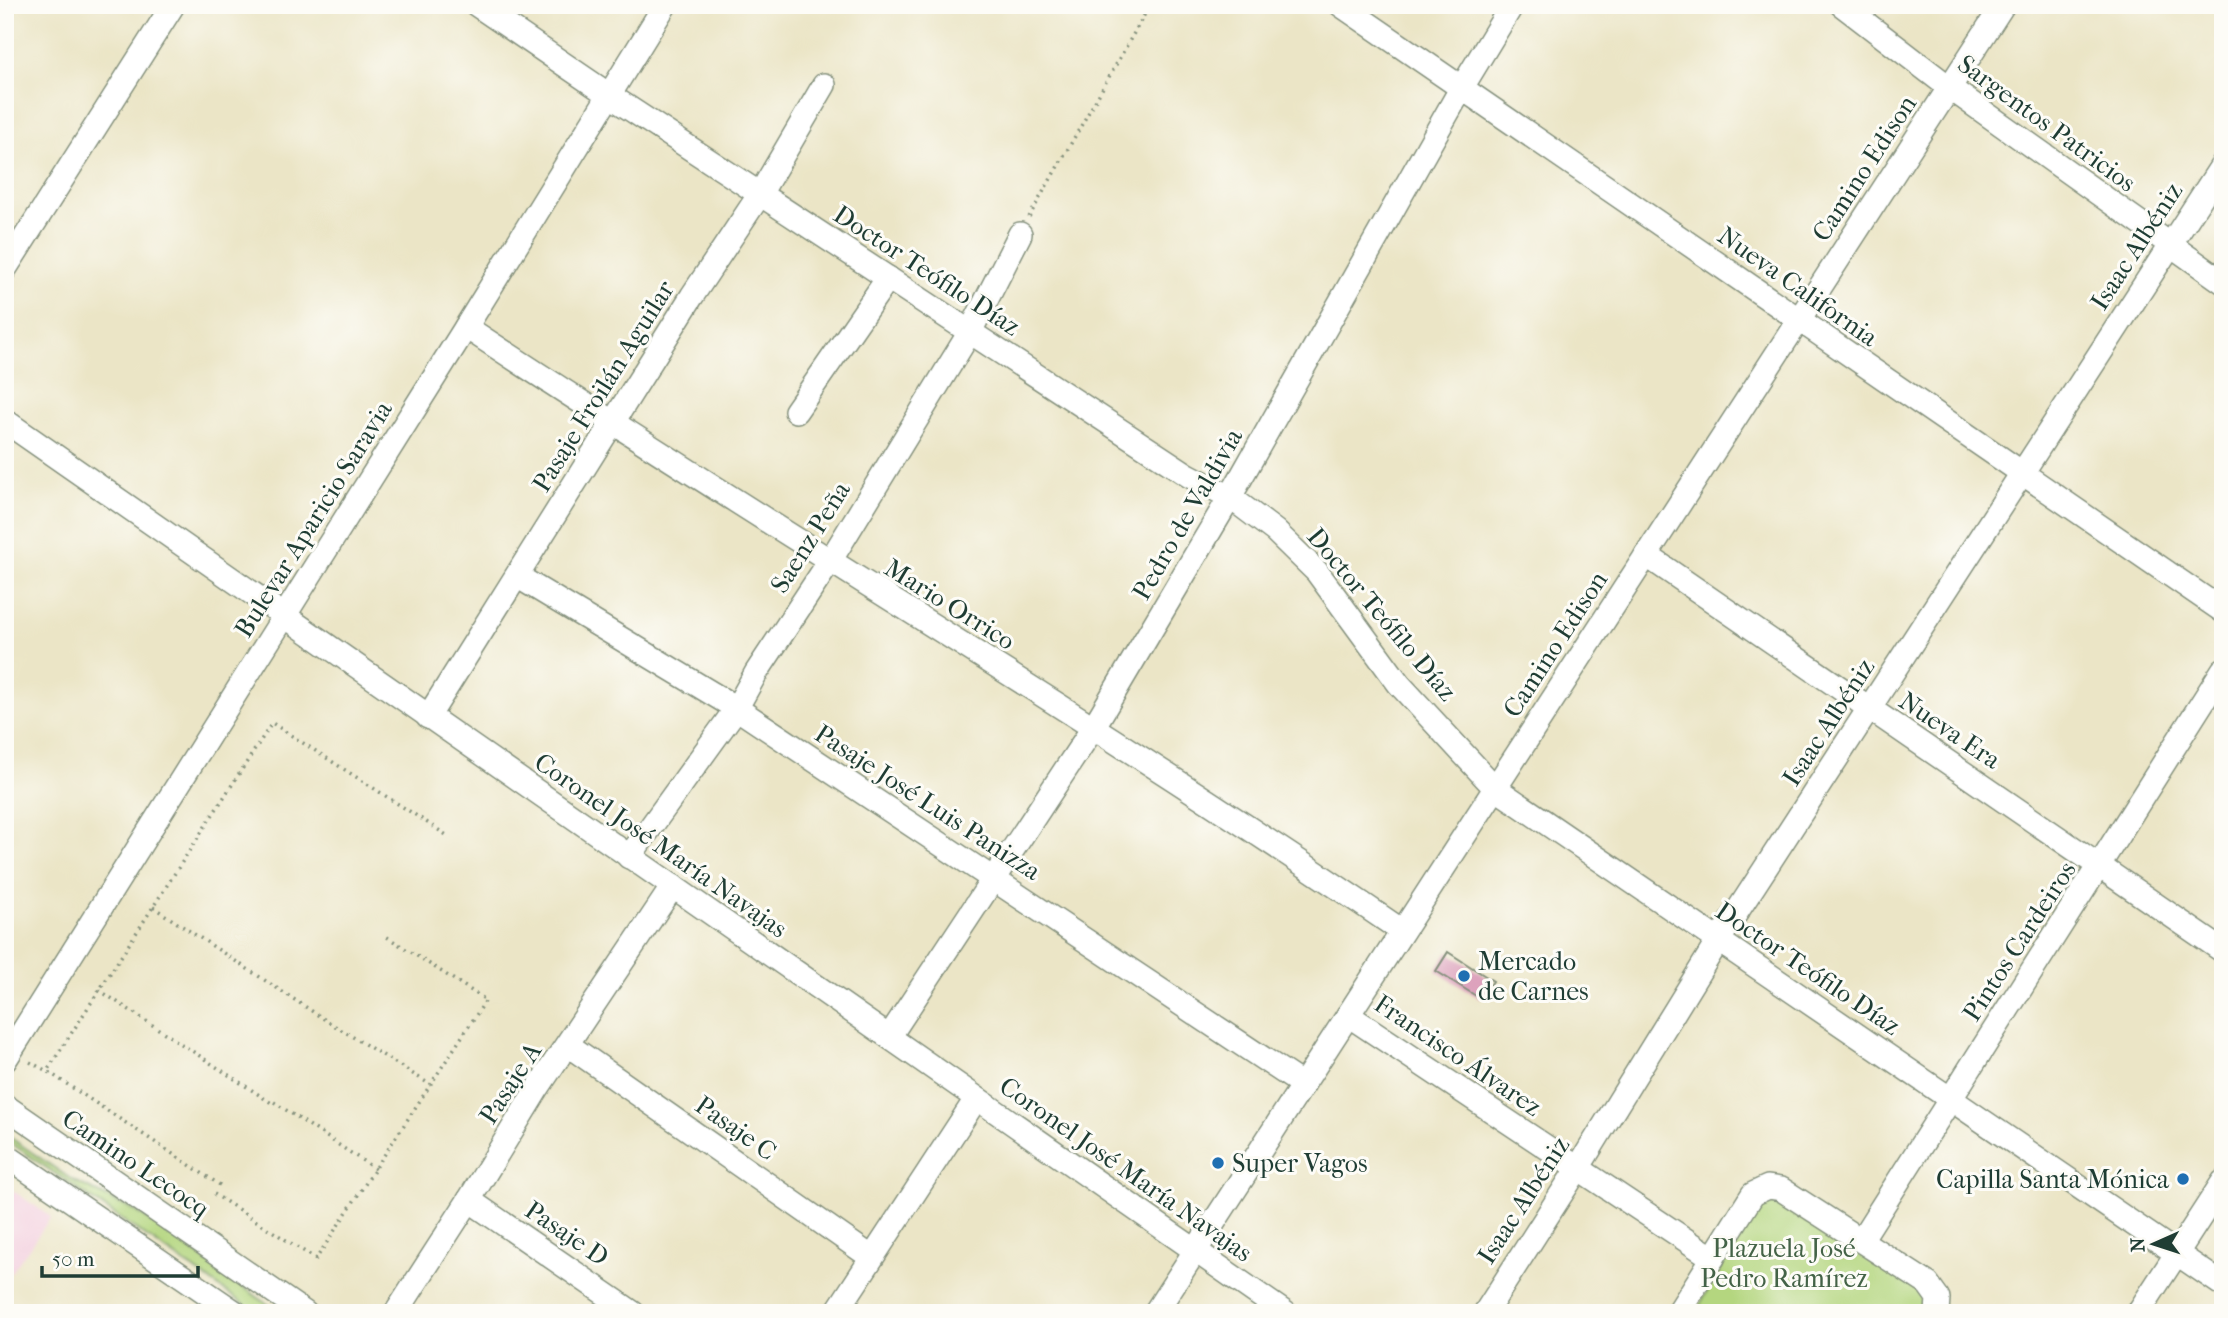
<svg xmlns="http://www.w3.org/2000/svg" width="2228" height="1318" font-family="'IM FELL French Canon',serif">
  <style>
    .built { fill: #f3cfdf }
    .green { fill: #b4d67f; stroke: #6a8a5a; stroke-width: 2 }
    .building { fill: #d998b6 }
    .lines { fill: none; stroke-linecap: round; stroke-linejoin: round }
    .minor-casing { stroke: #85917d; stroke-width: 26 }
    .path { stroke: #85917d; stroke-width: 3.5; stroke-dasharray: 2 5; stroke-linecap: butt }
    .minor { stroke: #fff; stroke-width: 23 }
    .poi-dot { fill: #1f6fb2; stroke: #fdfcf7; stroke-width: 2.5 }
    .labels { text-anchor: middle; stroke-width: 6; stroke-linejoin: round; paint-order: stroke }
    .street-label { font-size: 26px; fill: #1f3d34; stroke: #fdfcf7 }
    .poi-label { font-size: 26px; fill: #1f3d34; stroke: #fdfcf7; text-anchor: start }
    .park-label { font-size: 26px; fill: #446347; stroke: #fdfcf7 }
  </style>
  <rect width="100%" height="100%" fill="#fdfcf7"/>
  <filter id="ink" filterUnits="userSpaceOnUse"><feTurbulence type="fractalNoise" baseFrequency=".0143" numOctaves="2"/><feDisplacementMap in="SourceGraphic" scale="14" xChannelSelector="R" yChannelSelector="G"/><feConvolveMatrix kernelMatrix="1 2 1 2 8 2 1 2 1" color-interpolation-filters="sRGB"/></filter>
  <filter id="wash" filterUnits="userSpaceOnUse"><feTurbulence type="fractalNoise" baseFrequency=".00686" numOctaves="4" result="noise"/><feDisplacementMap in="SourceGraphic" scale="28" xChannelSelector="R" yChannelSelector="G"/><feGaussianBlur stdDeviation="1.57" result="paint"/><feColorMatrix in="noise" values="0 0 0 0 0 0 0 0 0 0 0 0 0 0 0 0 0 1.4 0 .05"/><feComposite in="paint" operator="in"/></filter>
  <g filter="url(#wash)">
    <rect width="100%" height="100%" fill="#ebe5c6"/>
    <polygon class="built" points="5,1185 51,1217 5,1282"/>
    <g class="green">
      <polygon points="5,1134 72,1180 137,1212 280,1313 257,1313 5,1139"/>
      <polygon points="1772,1197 1921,1290 1930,1305 1925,1313 1695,1313 1759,1199"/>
    </g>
    <g id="blocks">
      <polygon class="building" points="1448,952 1493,981 1481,999 1436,971"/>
    </g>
  </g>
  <g filter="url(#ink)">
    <use href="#blocks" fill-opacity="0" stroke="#85917d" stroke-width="2"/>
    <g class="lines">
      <g class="minor-casing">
        <g id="minor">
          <polyline points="477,5 609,95 1188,475 1230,497 1275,531 1317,572 1399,684 1495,788 2223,1285"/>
          <polyline points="1341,5 2223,611"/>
          <polyline points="1842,5 1950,88 2223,282"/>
          <polyline points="5,269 173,5"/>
          <path d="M466 327C776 532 1096 721 1402 931"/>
          <polyline points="796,411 888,278"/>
          <polyline points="5,421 1285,1313"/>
          <polyline points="1646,555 2223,951"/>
          <polyline points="517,576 736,708 1303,1085"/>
          <polyline points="428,717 692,296 760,194 824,85"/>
          <polyline points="629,857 736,709 756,673 830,561 970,332 1020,234"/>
          <polyline points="1348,1015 1713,1258"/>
          <polyline points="889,1037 1093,728 1230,497 1461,89 1512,5"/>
          <polyline points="568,1045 871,1257"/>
          <polyline points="5,1060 466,327 665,5"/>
          <polyline points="5,1106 305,1313"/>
          <polyline points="5,1155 236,1313"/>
          <polyline points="469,1200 633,1313"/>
          <polyline points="1861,1240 2223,670"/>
          <polyline points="396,1313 469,1200 537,1089 673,886"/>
          <polyline points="836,1313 976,1099"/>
          <polyline points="1155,1313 2003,5"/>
          <polyline points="1485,1313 1578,1168 1718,941 2223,164"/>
          <polyline points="1678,1313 1753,1194 1768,1187 1781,1189 1928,1284 1938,1298 1937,1313"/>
          <polyline points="2138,1313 2223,1182"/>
        </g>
      </g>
      <g class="path">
        <polyline points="1029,217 1150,5"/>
        <polyline points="153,907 327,1021 431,1085"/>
        <polyline points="99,990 273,1104"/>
        <polyline points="30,1062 47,1071"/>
        <polyline points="274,1102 375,1169"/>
        <polyline points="220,1185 47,1071 272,723 448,836"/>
        <polyline points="214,1194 316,1259 486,1000 384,935"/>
      </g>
      <use href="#minor" class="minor"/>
    </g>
  </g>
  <g class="poi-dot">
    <circle cx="1464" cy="976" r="7"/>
    <circle cx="1218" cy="1163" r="7"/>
    <circle cx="2183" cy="1179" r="7"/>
  </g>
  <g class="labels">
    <g class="street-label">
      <text transform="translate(2047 123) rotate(36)" y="9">Sargentos Patricios</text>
      <text transform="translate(1864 168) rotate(-57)" y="9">Camino Edison</text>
      <text transform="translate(2136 246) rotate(-57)" y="9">Isaac Albéniz</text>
      <text transform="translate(927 270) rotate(33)" y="9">Doctor Teófilo Díaz</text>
      <text transform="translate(1798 286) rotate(35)" y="9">Nueva California</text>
      <text transform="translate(603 386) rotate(-58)" y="9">Pasaje Froilán Aguilar</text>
      <text transform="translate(1187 514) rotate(-60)" y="9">Pedro de Valdivia</text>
      <text transform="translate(313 519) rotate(-58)" y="9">Bulevar Aparicio Saravia</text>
      <text transform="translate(810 537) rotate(-58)" y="9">Saenz Peña</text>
      <text transform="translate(950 604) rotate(32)" y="9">Mario Orrico</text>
      <text transform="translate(1382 614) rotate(50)" y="9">Doctor Teófilo Díaz</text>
      <text transform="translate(1555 644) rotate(-57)" y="9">Camino Edison</text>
      <text transform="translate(1828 722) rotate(-57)" y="9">Isaac Albéniz</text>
      <text transform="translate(1950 730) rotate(34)" y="9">Nueva Era</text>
      <text transform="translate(928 802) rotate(33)" y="9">Pasaje José Luis Panizza</text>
      <text transform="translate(661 845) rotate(35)" y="9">Coronel José María Navajas</text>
      <text transform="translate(2019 941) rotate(-57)" y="9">Pintos Cardeiros</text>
      <text transform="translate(1808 968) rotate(34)" y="9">Doctor Teófilo Díaz</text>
      <text transform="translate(1458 1055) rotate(34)" y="9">Francisco Álvarez</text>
      <text transform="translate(510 1083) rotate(-57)" y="9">Pasaje A</text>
      <text transform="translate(736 1128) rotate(35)" y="9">Pasaje C</text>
      <text transform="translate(136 1163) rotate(34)" y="9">Camino Lecocq</text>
      <text transform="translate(1126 1169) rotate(35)" y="9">Coronel José María Navajas</text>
      <text transform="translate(1523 1200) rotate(-57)" y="9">Isaac Albéniz</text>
      <text transform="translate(567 1233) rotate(34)" y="9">Pasaje D</text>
    </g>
    <g class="poi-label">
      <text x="1478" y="970">Mercado<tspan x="1478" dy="30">de Carnes</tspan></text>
      <text x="1232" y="1172">Super Vagos</text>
      <text x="2169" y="1188" text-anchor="end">Capilla Santa Mónica</text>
    </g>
    <g class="park-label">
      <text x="1784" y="1257">Plazuela José<tspan x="1784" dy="30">Pedro Ramírez</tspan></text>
    </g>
  </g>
  <rect width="2228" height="1318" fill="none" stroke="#fdfcf7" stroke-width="28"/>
  <g transform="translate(2154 1244) rotate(267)" stroke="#fdfcf7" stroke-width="5" paint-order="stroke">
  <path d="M0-5L12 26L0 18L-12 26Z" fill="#1f3d34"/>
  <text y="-10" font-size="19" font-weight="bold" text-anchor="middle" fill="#1f3d34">N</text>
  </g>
  <path d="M42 1266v10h156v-10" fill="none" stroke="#1f3d34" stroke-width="3.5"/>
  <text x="52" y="1266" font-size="21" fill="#1f3d34" stroke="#fdfcf7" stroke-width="5" paint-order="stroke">50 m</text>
</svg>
